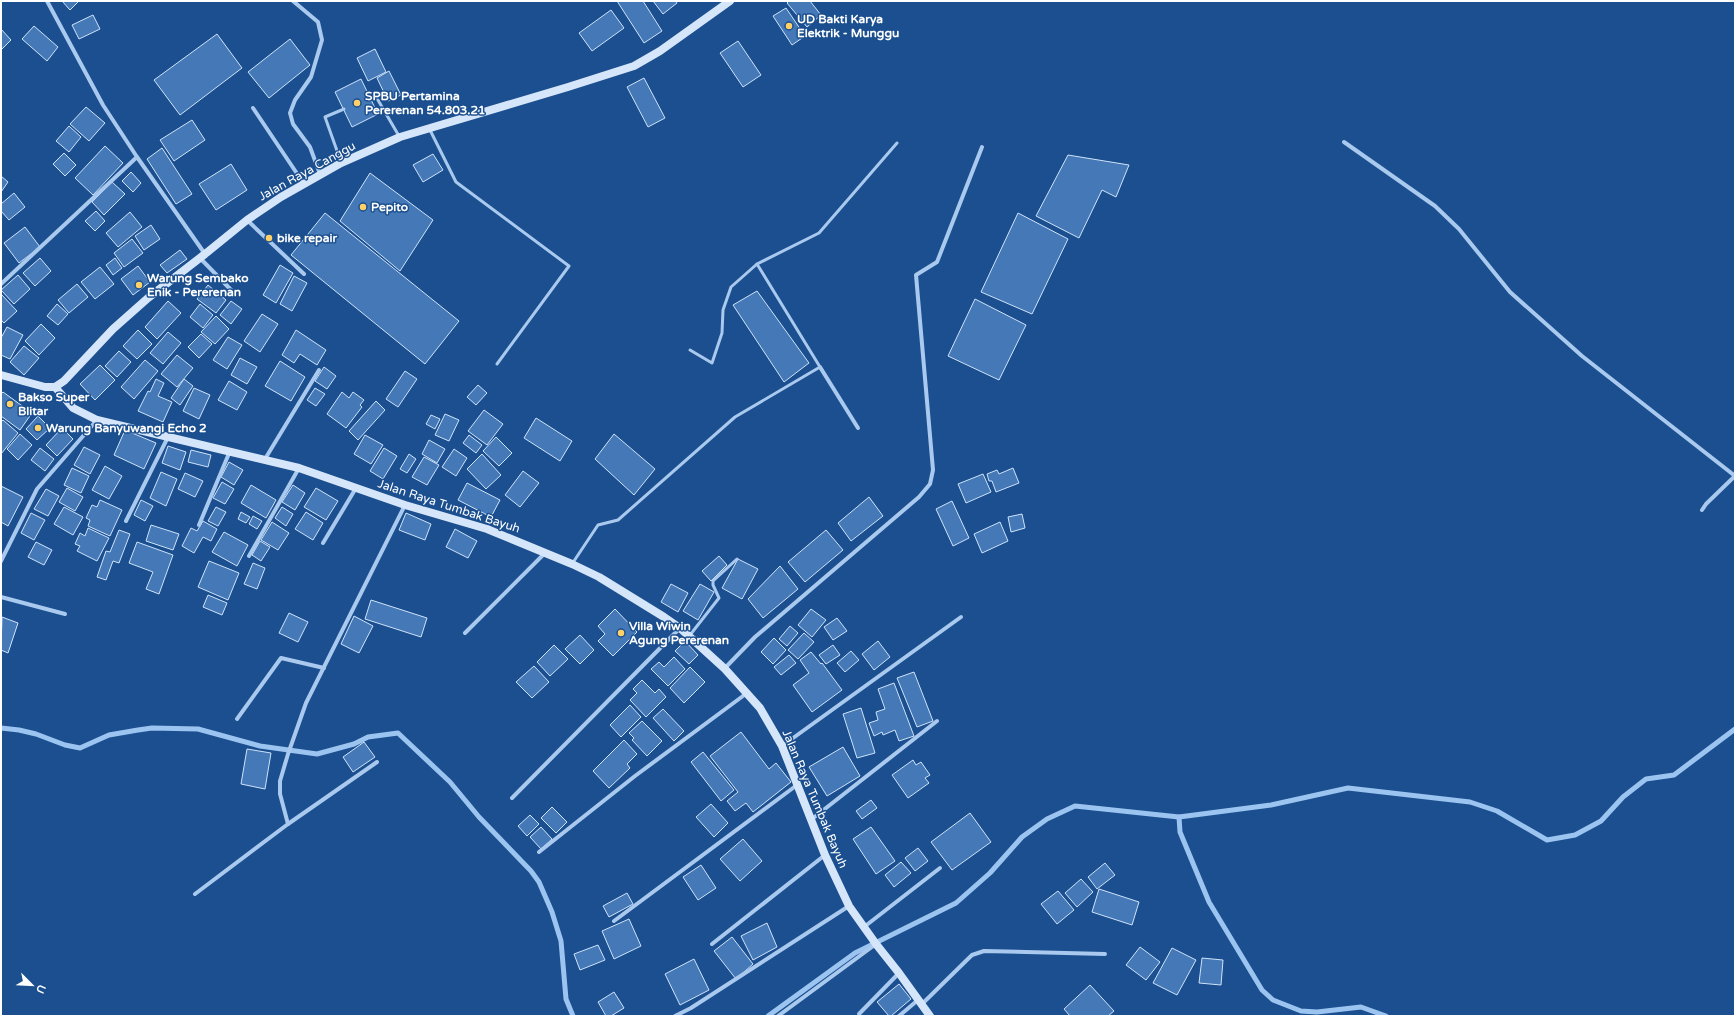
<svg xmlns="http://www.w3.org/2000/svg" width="1736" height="1017" font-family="'Varela Round',sans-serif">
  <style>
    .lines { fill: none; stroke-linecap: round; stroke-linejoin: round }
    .stream { stroke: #9cc4f0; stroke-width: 5 }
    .building { fill: #4478b7; stroke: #cfe3fa }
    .lane { stroke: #a9c9ee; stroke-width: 3 }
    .street { stroke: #a9c9ee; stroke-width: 4 }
    .secondary { stroke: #d6e6fa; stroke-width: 8 }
    .poi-dot { fill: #ffd166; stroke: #1b4f8f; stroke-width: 1.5 }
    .labels { text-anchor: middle; stroke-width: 3; stroke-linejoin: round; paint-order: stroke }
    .poi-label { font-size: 12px; font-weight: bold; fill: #fff; stroke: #1b4f8f; text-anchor: start }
    .street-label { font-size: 12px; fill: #fff; stroke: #1b4f8f }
  </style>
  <rect width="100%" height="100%" fill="#1b4f8f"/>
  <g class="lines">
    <g class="stream">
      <polyline points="1,728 19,730 36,734 65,745 80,748 109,735 138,730 152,728 198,729 260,746 317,754 354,744 368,737 398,733 450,782 479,817 531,871 539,882 552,912 561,941 566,999 573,1016"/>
      <polyline points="1179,817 1180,832 1209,902 1262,990 1273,1000 1301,1011 1317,1012 1361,1007 1386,1016"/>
      <polyline points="768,1016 855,953 956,903 990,873 1022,837 1047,819 1075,806 1179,817 1271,805 1348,788 1470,802 1497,811 1547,840 1575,835 1601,821 1623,797 1646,779 1674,775 1735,729"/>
    </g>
  </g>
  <g class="building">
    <polygon points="62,1 79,1 70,10"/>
    <polygon points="617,1 643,1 662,31 644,43"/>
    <polygon points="653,1 676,1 677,3 663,14"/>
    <polygon points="789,1 810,1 821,15 807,27 787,3"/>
    <polygon points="786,8 805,36 792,45 773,16"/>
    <polygon points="611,10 624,28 592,51 579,33"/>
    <polygon points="93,15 100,29 79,39 72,25"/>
    <polygon points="34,26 58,47 47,61 22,39"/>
    <polygon points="1,29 11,40 1,50"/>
    <polygon points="217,34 242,68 180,115 154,80"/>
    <polygon points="290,39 310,65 269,98 248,72"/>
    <polygon points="738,41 761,75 743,87 720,53"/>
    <polygon points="375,49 386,72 368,81 357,58"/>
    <polygon points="389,71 401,95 388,101 377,78"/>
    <polygon points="644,78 665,118 648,127 627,87"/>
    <polygon points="361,79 378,114 352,127 335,92"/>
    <polygon points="86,107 105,123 89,141 70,124"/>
    <polygon points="192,120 205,140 174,161 160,140"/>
    <polygon points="69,126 81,137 69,152 56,141"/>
    <polygon points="105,146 123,163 93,195 75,178"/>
    <polygon points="162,148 192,194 176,204 147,159"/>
    <polygon points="64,153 76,165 65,176 53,164"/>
    <polygon points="433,154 443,170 423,182 413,165"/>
    <polygon points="1068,155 1129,165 1116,197 1102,190 1079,238 1036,216"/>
    <polygon points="231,164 247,190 216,210 199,184"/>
    <polygon points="131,172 141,183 133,192 122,181"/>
    <polygon points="370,173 433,220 400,271 340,221"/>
    <polygon points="1,176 8,182 1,192"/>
    <polygon points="112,182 125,194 104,215 92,202"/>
    <polygon points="14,193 25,207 9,220 1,211 1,204"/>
    <polygon points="96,211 105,221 95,231 85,221"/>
    <polygon points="130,212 142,227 118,247 106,233"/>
    <polygon points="325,213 459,321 425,364 291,255"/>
    <polygon points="1018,213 1068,239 1032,314 981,292"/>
    <polygon points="151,225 160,239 144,250 135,236"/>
    <polygon points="25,227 40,247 19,263 4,243"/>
    <polygon points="132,239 143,253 124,267 114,253"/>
    <polygon points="180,250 187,259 167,273 160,265"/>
    <polygon points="40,258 51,271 35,286 23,273"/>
    <polygon points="115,258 122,268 113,275 106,265"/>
    <polygon points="280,265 293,273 276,303 263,295"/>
    <polygon points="138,266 150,282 133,295 121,279"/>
    <polygon points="100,267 114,284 95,299 81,282"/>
    <polygon points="18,275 30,289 14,304 1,290"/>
    <polygon points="294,276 307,283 292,311 280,304"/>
    <polygon points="77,284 88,297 69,313 58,300"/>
    <polygon points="208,285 226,300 216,313 197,299"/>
    <polygon points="757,291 809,363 784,382 733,305"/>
    <polygon points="1,294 17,311 4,323 1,320"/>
    <polygon points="975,299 1026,325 999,380 948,356"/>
    <polygon points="168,301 181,313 157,339 145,327"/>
    <polygon points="231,301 242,309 231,324 220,315"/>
    <polygon points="57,304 68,314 58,325 47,316"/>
    <polygon points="200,304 213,315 203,328 190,317"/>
    <polygon points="262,314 278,324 260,352 244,341"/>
    <polygon points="216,316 229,329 215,344 201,332"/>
    <polygon points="41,324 55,338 39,355 25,341"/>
    <polygon points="7,327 23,335 10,359 1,355 1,338"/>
    <polygon points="138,330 152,344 137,359 123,346"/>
    <polygon points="296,330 326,350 317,365 300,354 294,363 282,355"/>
    <polygon points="168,332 181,343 163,364 150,353"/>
    <polygon points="201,334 212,344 199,358 188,347"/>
    <polygon points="228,337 242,345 227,369 213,360"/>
    <polygon points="24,346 39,358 24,375 10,362"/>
    <polygon points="119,351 131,362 117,377 105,366"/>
    <polygon points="177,355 193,368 177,387 161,374"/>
    <polygon points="240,358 257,367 247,384 231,375"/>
    <polygon points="145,360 158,371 134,399 121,387"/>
    <polygon points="280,361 305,377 291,401 265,386"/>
    <polygon points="100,365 115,380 95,400 80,384"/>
    <polygon points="324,367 336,376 327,389 315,381"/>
    <polygon points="405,371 417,379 398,407 386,399"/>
    <polygon points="156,379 164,383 158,396 172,402 163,422 138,411 148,391 150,392"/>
    <polygon points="184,379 193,386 180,405 171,398"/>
    <polygon points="229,381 247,392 237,410 218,400"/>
    <polygon points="478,385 487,393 476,405 467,397"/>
    <polygon points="194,388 210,395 199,419 183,411"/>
    <polygon points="315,388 325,394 316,406 307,400"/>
    <polygon points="3,392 32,413 20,430 1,416 1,394"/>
    <polygon points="342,392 349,398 353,392 364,400 360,405 362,407 346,428 327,414"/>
    <polygon points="376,401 385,410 358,440 349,431"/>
    <polygon points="484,410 503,424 487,445 468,431"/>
    <polygon points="445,414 459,420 449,441 435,435"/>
    <polygon points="431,415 440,419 435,429 426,424"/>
    <polygon points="38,416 50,428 37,440 26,429"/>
    <polygon points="536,418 572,441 560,461 524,438"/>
    <polygon points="3,420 18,433 1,454 1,422"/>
    <polygon points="62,428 73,439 57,456 46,445"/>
    <polygon points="125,430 156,443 144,469 114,455"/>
    <polygon points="20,434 32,445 18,460 7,449"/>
    <polygon points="614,434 655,469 634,495 595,459"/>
    <polygon points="365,435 383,445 371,464 354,454"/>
    <polygon points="469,435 482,445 476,453 463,443"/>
    <polygon points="496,437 512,453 499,466 483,451"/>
    <polygon points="429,440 445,449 437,463 422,454"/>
    <polygon points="168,446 186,452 180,470 162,463"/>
    <polygon points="84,447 100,455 90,474 74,465"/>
    <polygon points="40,448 54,459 45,471 31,460"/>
    <polygon points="384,448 397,456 383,479 370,471"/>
    <polygon points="454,449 467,458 456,476 442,467"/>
    <polygon points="191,450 211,455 208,467 188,462"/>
    <polygon points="409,454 416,459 407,473 400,469"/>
    <polygon points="482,454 501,475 486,489 467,469"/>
    <polygon points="424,457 439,465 427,485 412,477"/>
    <polygon points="229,462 243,470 234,485 221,477"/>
    <polygon points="105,466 122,476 109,499 92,490"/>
    <polygon points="72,468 89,476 81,493 64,485"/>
    <polygon points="1013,468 1019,483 996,492 992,481 989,481 987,474 997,470 999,474"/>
    <polygon points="523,471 539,483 520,507 505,495"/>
    <polygon points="161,472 177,479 166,506 150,498"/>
    <polygon points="185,473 203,481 195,497 178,489"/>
    <polygon points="983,474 991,492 966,503 958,484"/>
    <polygon points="222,482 234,489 225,504 213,498"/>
    <polygon points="467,483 500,500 491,517 458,500"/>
    <polygon points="251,485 276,500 266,518 241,503"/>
    <polygon points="293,485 305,493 295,510 282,502"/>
    <polygon points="1,486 23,497 8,526 1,522"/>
    <polygon points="67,488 83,497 75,511 59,502"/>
    <polygon points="316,488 338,501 326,520 304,507"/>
    <polygon points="46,489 59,496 48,516 34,509"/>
    <polygon points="869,497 883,516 851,541 838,523"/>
    <polygon points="100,500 122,510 110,536 88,526 90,520 86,518 92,505 97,507"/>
    <polygon points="141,500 153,506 145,521 134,515"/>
    <polygon points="952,501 969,538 953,546 936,509"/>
    <polygon points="64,507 83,517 73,535 54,524"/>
    <polygon points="216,507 226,512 218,526 208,521"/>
    <polygon points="282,507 293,514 286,526 275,518"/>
    <polygon points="241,512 250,517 246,523 238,519"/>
    <polygon points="306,512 323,523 313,540 295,529"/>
    <polygon points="31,513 45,520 34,540 21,533"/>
    <polygon points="406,513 431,524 425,540 399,530"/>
    <polygon points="1022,514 1025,528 1011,532 1008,517"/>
    <polygon points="253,516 262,521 257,529 249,524"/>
    <polygon points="203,521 217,529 211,541 203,537 194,553 182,546 191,528 197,531"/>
    <polygon points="272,522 289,533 278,550 261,540"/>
    <polygon points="1000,522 1008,541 982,553 974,534"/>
    <polygon points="151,525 179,534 173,550 146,541"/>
    <polygon points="88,528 109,538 97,561 77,551 80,546 75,544 80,533 85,536"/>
    <polygon points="455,529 477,541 468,558 446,547"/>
    <polygon points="119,530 130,534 119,563 113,561 106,580 97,577 106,551 110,552"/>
    <polygon points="826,530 843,550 805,582 788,562"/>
    <polygon points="224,532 248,545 237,566 212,552"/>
    <polygon points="260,541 270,547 261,561 252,555"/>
    <polygon points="36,542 52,550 44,565 28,557"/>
    <polygon points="137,542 173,555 159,594 146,589 153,572 129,563"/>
    <polygon points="719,556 727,565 711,581 702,571"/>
    <polygon points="738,559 758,569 742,599 722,588"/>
    <polygon points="209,561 239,573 228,600 198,587"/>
    <polygon points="253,563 265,568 257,589 244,584"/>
    <polygon points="780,566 798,589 763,618 748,599"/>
    <polygon points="671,584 688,593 678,612 661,602"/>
    <polygon points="700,584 714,592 698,620 683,611"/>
    <polygon points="208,595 227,603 222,615 203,607"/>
    <polygon points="371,600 427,618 421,637 365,619"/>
    <polygon points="615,609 637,632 613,656 598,641 605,634 598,626"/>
    <polygon points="811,609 826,620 812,637 798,625"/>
    <polygon points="289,613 308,622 298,642 279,633"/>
    <polygon points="354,616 373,626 359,653 341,644"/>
    <polygon points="2,617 18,623 8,653 1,650"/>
    <polygon points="837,618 847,631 833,640 824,627"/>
    <polygon points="790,626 798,633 787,646 779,639"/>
    <polygon points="804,633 814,642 798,659 788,650"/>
    <polygon points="580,635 594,650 580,664 565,649"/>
    <polygon points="774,638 786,650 773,664 761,652"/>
    <polygon points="685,641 698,655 689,664 675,651"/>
    <polygon points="878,641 890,657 874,670 862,654"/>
    <polygon points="554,645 568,659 550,676 537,662"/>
    <polygon points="833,645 840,655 826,664 819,655"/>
    <polygon points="851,651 859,660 845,672 837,663"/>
    <polygon points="811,652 821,664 822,663 842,690 812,712 793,685 809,673 800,660"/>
    <polygon points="789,655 796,663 781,675 774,667"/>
    <polygon points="674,657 685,669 668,686 651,669 659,662 664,667"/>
    <polygon points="534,666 549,682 532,698 516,682"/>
    <polygon points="690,667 705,682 684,703 670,688"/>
    <polygon points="914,672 933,721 917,727 897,678"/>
    <polygon points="642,680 655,693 659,689 666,697 646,717 630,700 637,693 633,689"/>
    <polygon points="894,683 914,736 899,741 895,730 883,735 882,732 874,736 869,723 878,720 876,712 885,709 878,689"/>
    <polygon points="630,705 641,717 621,737 610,725"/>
    <polygon points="861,708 875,753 857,758 843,714"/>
    <polygon points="663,709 684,731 674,741 653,718"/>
    <polygon points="642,721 662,741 647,756 632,740 634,738 629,733"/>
    <polygon points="741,732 769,769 776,763 791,782 753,812 746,803 735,811 727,801 738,792 710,756"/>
    <polygon points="624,740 637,754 627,764 630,768 609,788 593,771"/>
    <polygon points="364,742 375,757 353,772 343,757"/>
    <polygon points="843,747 860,776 827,796 809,767"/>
    <polygon points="247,749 271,753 265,789 241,784"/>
    <polygon points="703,752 734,790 721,801 691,762"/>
    <polygon points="913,760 916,765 921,762 930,775 925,778 929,783 908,798 892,775"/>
    <polygon points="871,800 877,808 862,819 856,811"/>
    <polygon points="711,804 728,823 714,837 696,817"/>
    <polygon points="552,807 567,822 556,833 541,818"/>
    <polygon points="970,813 991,842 952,870 931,842"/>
    <polygon points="530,815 539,824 527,836 518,826"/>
    <polygon points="541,827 552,839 541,849 530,837"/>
    <polygon points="871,827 895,861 876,874 853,839"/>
    <polygon points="743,839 762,861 740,881 720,859"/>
    <polygon points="918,848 928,861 915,871 905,858"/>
    <polygon points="901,862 911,873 894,887 885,875"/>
    <polygon points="1105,863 1115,875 1097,889 1088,877"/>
    <polygon points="701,865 716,888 698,900 683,877"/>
    <polygon points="1081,879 1093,892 1077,907 1065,893"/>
    <polygon points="1099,889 1139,902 1132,925 1092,912"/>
    <polygon points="1058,891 1074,910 1057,924 1041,904"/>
    <polygon points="627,893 633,904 609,917 603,906"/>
    <polygon points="629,919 641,946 614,959 602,931"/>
    <polygon points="767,923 777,947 753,960 741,936"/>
    <polygon points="732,937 753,964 736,979 714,951"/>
    <polygon points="598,945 605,960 580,970 574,954"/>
    <polygon points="1140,947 1160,962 1146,980 1126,965"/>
    <polygon points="1172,948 1196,960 1177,995 1153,983"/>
    <polygon points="1202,958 1223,960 1221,985 1199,983"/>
    <polygon points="694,959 709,990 680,1005 665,974"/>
    <polygon points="899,984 911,999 891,1016 889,1016 877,1002"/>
    <polygon points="1090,985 1114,1011 1108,1016 1070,1016 1064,1009"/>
    <polygon points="614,992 624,1008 611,1016 606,1016 598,1002"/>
  </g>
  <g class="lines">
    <g class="lane">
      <polyline points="370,97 375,95 399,136"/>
      <polyline points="430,130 456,182 569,266 497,364"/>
      <polyline points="341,162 325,117 344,109"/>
      <polyline points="690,350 712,363 722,333 723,310 731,287 757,264"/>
      <polyline points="572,564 598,525 618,520 735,417 820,367 757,264 819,233 897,143"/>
      <polyline points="690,635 719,598 713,585 713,581 737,559"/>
    </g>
    <g class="street">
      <polyline points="47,1 103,105 137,157 205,254"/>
      <polyline points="293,1 318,22 322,40 311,77 295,100 290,113 293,124 310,147 320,174"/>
      <polyline points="253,108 304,184"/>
      <polyline points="1344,142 1435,206 1459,229 1510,292 1582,356 1735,476"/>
      <polyline points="247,220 304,274"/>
      <polyline points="200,258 234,293"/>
      <polyline points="1,284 137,157"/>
      <polyline points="820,367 858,428"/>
      <polyline points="265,459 319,370"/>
      <polyline points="1702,510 1706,504 1735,476"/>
      <polyline points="126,521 168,437"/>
      <polyline points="199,525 230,451"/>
      <polyline points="323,543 356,488"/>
      <polyline points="249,556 299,468"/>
      <polyline points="1,561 37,489 97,420"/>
      <polyline points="1,597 65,614"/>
      <polyline points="465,633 545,553"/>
      <polyline points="725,668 755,637 919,497 930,484 933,470 916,275 937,262 982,147"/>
      <polyline points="237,719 281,658 324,668"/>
      <polyline points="782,746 961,617"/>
      <polyline points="512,798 680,628"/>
      <polyline points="812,819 937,721"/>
      <polyline points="288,824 280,794 280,781 288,754 306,703 405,505"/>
      <polyline points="539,852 635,776 747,693"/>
      <polyline points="195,894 288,824 377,762"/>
      <polyline points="614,921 797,785"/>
      <polyline points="864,927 940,868"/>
      <polyline points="712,944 825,855"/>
      <polyline points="922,1004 972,955 984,951 1105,954"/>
      <polyline points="859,1014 899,973"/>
      <polyline points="675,1016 691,1008 849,906"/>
      <polyline points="778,1016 876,944"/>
      <polyline points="899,1016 918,1000"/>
    </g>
    <g class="secondary">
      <polyline points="1,375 45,387 55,387 64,381 113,329 148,298 205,254 247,220 281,197 341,163 400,137 568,87 634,66 660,51 730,1"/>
      <polyline points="55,387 73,408 97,420 299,468 405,505 487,529 572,564 599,577 664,617 680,628 725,669 760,708 782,746 825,855 849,906 876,944 899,973 930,1016"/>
    </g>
  </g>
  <g class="poi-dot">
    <circle cx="789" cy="26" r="4"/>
    <circle cx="357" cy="103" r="4"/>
    <circle cx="363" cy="207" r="4"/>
    <circle cx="269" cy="238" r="4"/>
    <circle cx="139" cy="285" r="4"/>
    <circle cx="10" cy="404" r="4"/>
    <circle cx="38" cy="428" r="4"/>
    <circle cx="621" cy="633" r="4"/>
  </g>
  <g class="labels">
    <g class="poi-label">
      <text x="797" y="23">UD Bakti Karya<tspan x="797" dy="14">Elektrik - Munggu</tspan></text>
      <text x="365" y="100">SPBU Pertamina<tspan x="365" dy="14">Pererenan 54.803.21</tspan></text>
      <text x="371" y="211">Pepito</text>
      <text x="277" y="242">bike repair</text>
      <text x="147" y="282">Warung Sembako<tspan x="147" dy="14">Enik - Pererenan</tspan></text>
      <text x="18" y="401">Bakso Super<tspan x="18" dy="14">Blitar</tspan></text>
      <text x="46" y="432">Warung Banyuwangi Echo 2</text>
      <text x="629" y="630">Villa Wiwin<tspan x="629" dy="14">Agung Pererenan</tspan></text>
    </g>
    <g class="street-label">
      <text transform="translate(307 171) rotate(-29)" y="4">Jalan Raya Canggu</text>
      <text transform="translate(449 506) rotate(18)" y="4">Jalan Raya Tumbak Bayuh</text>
      <text transform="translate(815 799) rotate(67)" y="4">Jalan Raya Tumbak Bayuh</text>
    </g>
  </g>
  <rect width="1736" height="1017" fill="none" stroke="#ffffff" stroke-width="4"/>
  <g transform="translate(32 985) rotate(114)" stroke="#1b4f8f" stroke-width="3" paint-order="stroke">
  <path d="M0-3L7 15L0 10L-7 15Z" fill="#ffffff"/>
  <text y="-6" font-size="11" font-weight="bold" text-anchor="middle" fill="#ffffff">U</text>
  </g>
</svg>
